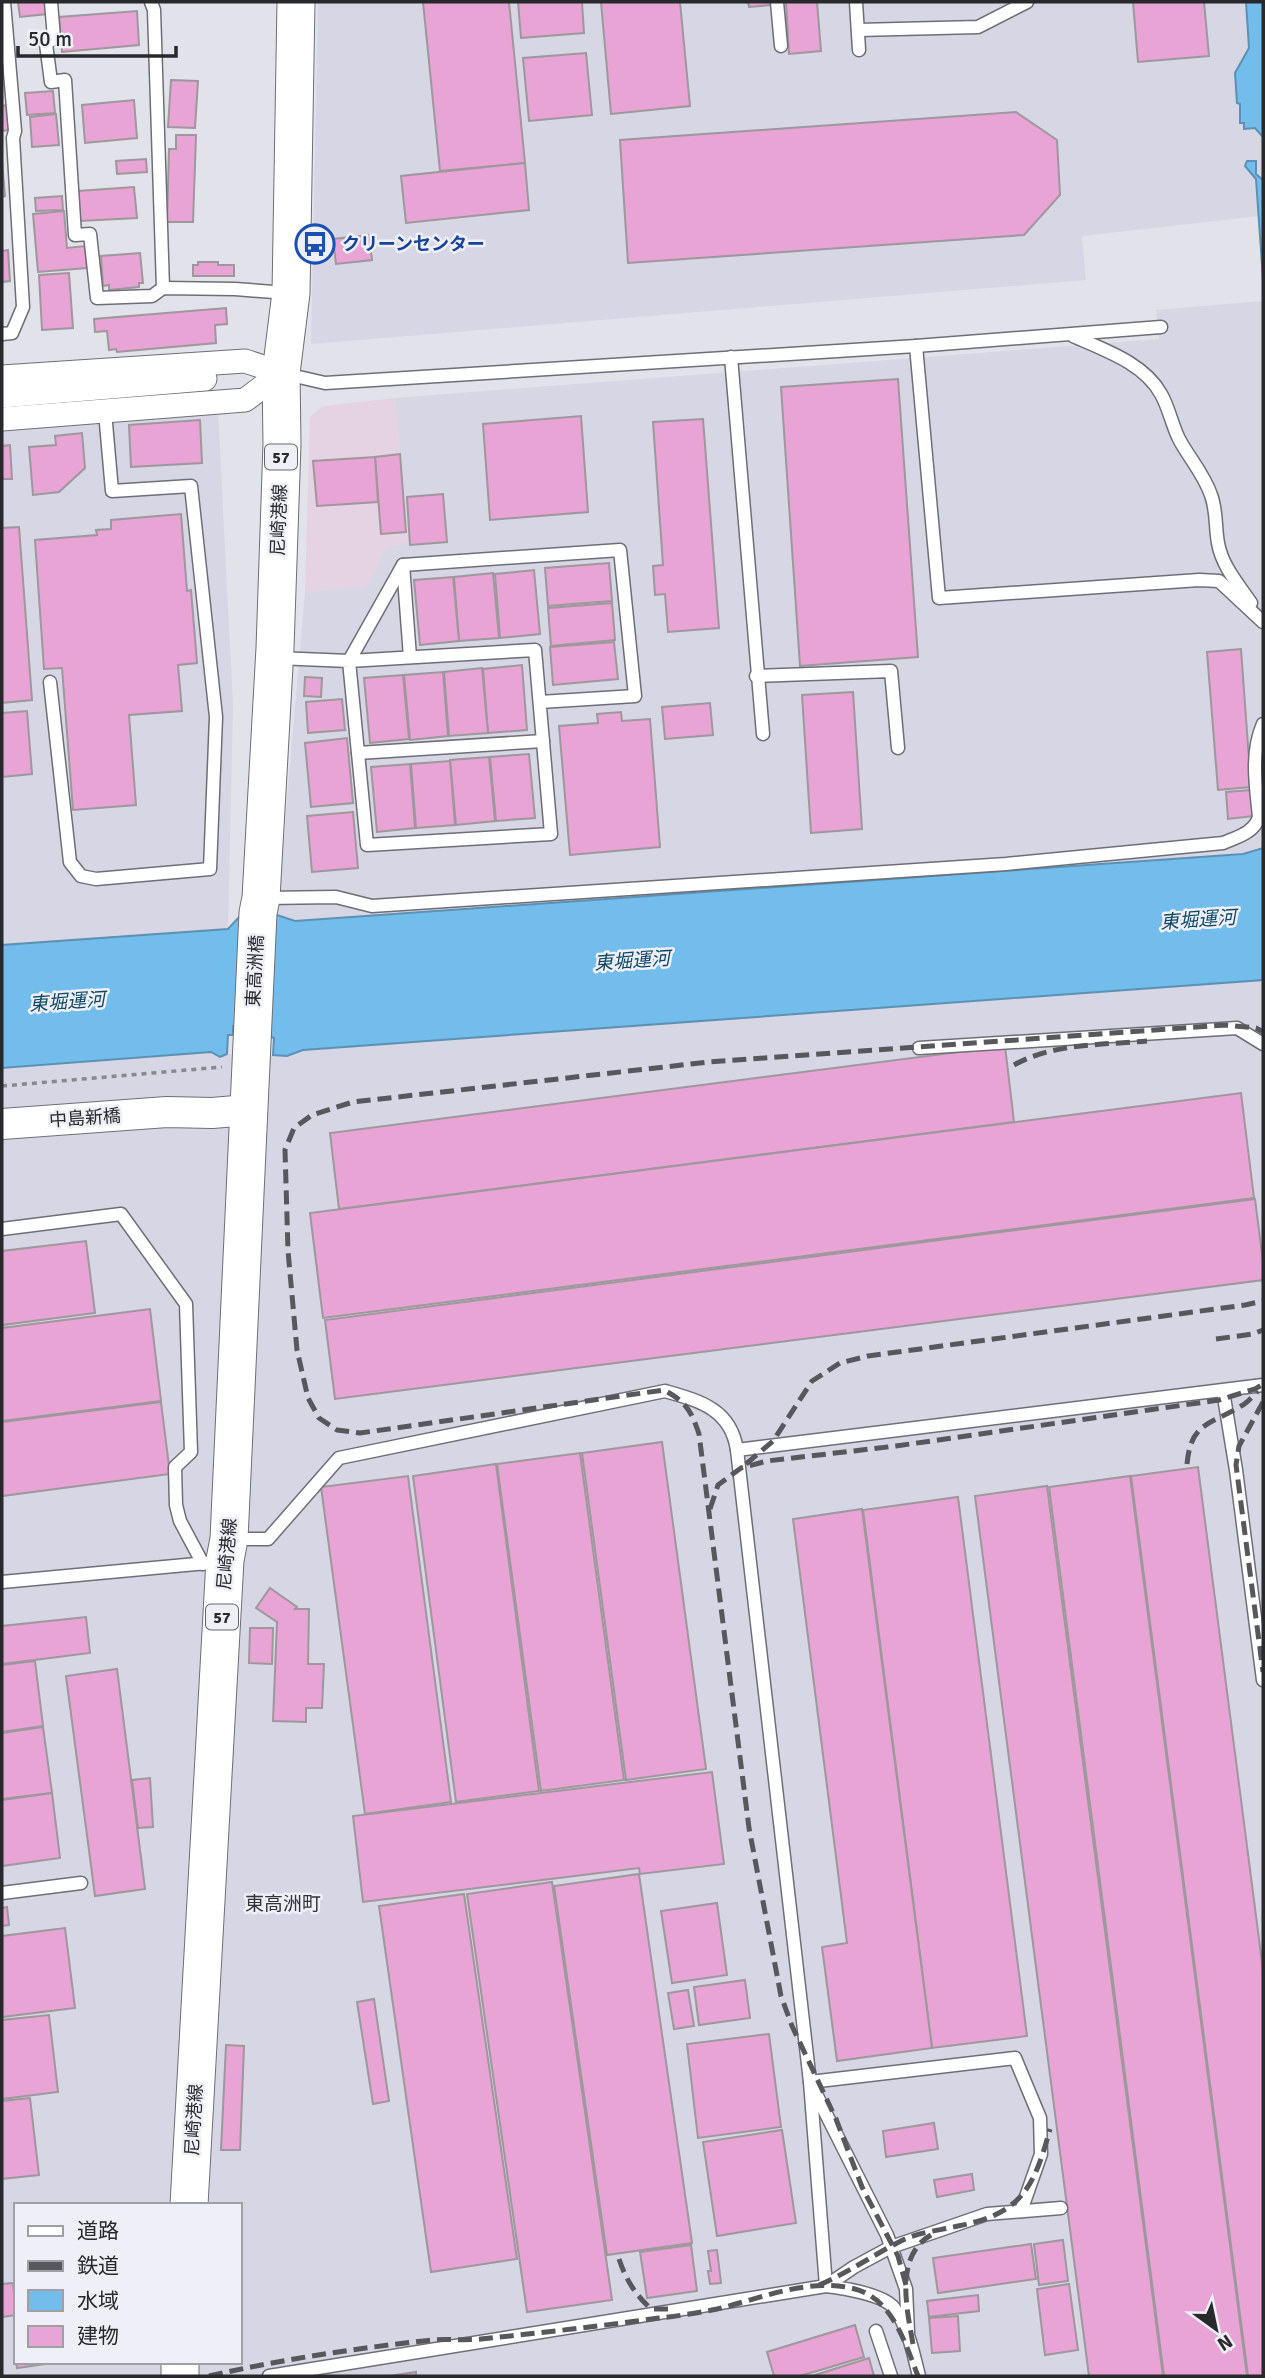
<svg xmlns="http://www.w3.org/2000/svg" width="1265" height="2378" font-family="Signika,'Noto Sans JP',sans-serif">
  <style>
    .commercial { fill: #e5d2e2 }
    .built { fill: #d6d6e5; fill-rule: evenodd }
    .water { fill: #73bded; stroke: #5c91b3; stroke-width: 2 }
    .building { fill: #e8a4d5; stroke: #9e979c; stroke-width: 2 }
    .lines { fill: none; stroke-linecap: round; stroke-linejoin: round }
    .service-casing { stroke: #6e6f76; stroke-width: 15 }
    .minor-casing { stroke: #6e6f76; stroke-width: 25 }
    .tertiary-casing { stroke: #6e6f76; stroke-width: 32 }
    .primary-casing { stroke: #6e6f76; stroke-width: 39 }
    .path { stroke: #88898e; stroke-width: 3.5; stroke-dasharray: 5 5; stroke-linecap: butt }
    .service { stroke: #fff; stroke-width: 12 }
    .minor { stroke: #fff; stroke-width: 23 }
    .tertiary { stroke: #fff; stroke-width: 30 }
    .primary { stroke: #fff; stroke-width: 37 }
    .rail { stroke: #57575c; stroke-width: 5; stroke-dasharray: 14 7; stroke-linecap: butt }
    .labels { text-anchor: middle; stroke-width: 5; stroke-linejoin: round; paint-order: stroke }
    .shield { fill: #efeff7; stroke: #646469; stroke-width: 2 }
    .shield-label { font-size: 16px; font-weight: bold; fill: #28292c }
    .transit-label { font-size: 18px; font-weight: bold; fill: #164399; stroke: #efeff7; text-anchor: start }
    .street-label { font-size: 18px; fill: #28292c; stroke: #efeff7 }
    .water-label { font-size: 19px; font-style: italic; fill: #0e4969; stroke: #efeff7 }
    .neighbourhood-label { font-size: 19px; fill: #323238; stroke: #efeff7 }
  </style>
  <rect width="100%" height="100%" fill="#e2e2ea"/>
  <polygon class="commercial" points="395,398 408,544 388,547 366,586 305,592 310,417 323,406"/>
  <g class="built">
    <polygon points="318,2 1246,2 1249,48 1235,74 1237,103 1240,104 1244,123 1255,128 1263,137 1263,180 1256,174 1259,216 1082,236 1086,280 311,344"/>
    <polygon points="1263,301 1263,848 1243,854 295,921 277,915 305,592 366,586 388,547 408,543 395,398 1159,339 1156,310"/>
    <polygon points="218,412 233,704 228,929 2,945 2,428"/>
    <path d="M1263 980V2376H2V1068L211 1052 220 1057 227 1054 287 1056 303 1050ZM16 2205H240V2362H16Z"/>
  </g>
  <g class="water">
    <polygon points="1246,2 1263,2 1263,137 1255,128 1244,129 1244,123 1240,123 1240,104 1237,103 1235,73 1249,48"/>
    <polygon points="1247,161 1256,161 1256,174 1263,180 1263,279 1256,179 1245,166"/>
    <polygon points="1263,848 1263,980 303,1050 287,1056 273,1055 274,1038 271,1037 271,1028 233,1026 233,1035 228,1035 227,1054 220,1057 211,1052 2,1068 2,945 228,929 241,915 277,915 295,921 1243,854"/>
  </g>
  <g class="building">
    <polygon points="18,2 46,2 47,14 20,17"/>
    <polygon points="423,2 509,2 525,163 440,171"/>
    <polygon points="518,2 582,2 584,33 521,38"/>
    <polygon points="601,2 680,2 690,106 611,114"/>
    <polygon points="748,2 771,2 772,5 749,7"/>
    <polygon points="786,2 817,2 821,51 789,54"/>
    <polygon points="1133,2 1204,2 1209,56 1138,62"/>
    <polygon points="137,11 139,45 62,52 59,17"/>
    <polygon points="586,53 592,115 529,121 523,58"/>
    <polygon points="171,80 198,81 195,128 168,127"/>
    <polygon points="53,91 55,113 27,115 25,93"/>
    <polygon points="134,100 137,138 85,143 82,105"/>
    <polygon points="6,105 9,130 2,131 2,106"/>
    <polygon points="1016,112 1057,140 1060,195 1024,235 628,263 620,140"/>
    <polygon points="56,114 59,145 32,147 30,117"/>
    <polygon points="176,135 196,135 193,222 167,222 169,149 176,149"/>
    <polygon points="146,159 147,172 117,174 116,161"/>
    <polygon points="2,162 5,196 2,197"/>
    <polygon points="525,163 529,210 406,223 401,176"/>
    <polygon points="134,187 137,218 80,221 78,191"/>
    <polygon points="62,196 63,210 36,211 35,198"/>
    <polygon points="64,211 67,248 85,246 87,268 38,272 33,214"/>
    <polygon points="369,235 372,260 336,264 333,239"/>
    <polygon points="8,250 10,281 2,282 2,251"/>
    <polygon points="140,253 143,283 139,283 139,287 109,290 109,285 103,286 101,256"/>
    <polygon points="198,262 218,262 218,265 234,265 234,276 193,276 193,265 198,265"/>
    <polygon points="69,273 73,328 42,330 39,275"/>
    <polygon points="226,308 227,324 215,325 216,343 117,352 116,349 109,350 107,331 95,332 94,319"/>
    <polygon points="898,379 918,657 800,666 781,387"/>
    <polygon points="581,416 588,512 490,520 483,424"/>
    <polygon points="703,419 719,628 668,632 665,594 655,595 653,566 663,565 653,422"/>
    <polygon points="200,420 202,463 131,467 129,425"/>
    <polygon points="82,433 85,468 59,492 33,495 29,447 56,445 55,436"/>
    <polygon points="10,445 12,479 2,479 2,446"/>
    <polygon points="400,454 406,532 381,534 375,457"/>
    <polygon points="375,457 378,502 317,506 313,461"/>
    <polygon points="443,494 447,542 410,545 407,497"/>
    <polygon points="181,514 187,591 191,590 197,663 178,665 182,711 129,715 136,805 73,810 62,668 44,669 35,540 97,535 96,530 111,529 111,520"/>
    <polygon points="19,527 32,700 2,703 2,528"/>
    <polygon points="609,563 612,601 548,606 545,568"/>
    <polygon points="534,570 540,634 500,638 495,574"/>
    <polygon points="493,573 499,638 459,641 454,577"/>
    <polygon points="453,577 459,641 420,645 414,580"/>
    <polygon points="612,603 615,640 551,646 548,608"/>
    <polygon points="614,642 618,679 553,685 550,647"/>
    <polygon points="1241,649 1251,787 1218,790 1207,652"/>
    <polygon points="522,665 527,730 488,733 483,669"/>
    <polygon points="482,668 488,733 449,736 444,672"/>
    <polygon points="443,672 448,736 410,740 404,675"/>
    <polygon points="403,675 409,739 370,743 364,678"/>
    <polygon points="305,677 322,678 321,697 304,696"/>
    <polygon points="853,692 862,829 811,833 802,695"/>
    <polygon points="342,699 345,730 308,733 306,702"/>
    <polygon points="710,703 713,735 665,739 662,707"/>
    <polygon points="27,711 32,774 2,777 2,713"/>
    <polygon points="621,712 622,721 650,719 660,847 570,855 559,726 598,723 597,714"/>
    <polygon points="347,738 353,803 311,807 305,743"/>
    <polygon points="529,754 535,818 496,821 490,757"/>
    <polygon points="489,757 495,821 456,825 450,760"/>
    <polygon points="450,761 455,825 416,828 411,764"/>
    <polygon points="410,764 415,828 377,832 371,767"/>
    <polygon points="1251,790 1253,816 1228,819 1226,792"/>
    <polygon points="353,812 358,868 312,872 307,816"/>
    <polygon points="1005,1046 1014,1122 339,1209 330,1133"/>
    <polygon points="1241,1093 1254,1198 323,1318 310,1213"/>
    <polygon points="1255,1199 1263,1262 1263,1280 335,1399 325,1320"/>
    <polygon points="86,1241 95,1313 2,1325 2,1251"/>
    <polygon points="150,1309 161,1401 2,1421 2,1328"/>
    <polygon points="161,1402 170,1474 2,1496 2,1422"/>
    <polygon points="662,1442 706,1769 626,1780 582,1453"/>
    <polygon points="580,1453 624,1780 541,1791 497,1464"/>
    <polygon points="496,1464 539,1791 456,1802 413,1476"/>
    <polygon points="1198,1467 1263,1970 1263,2376 1248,2376 1131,1476"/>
    <polygon points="408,1476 451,1802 365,1814 321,1487"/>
    <polygon points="1130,1476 1247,2376 1164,2376 1049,1487"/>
    <polygon points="1047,1486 1163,2376 1089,2376 975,1496"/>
    <polygon points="958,1497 1027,2036 932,2048 863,1510"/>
    <polygon points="862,1509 932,2048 837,2061 822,1947 847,1943 793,1519"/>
    <polygon points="270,1588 297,1607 295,1609 309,1609 308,1664 324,1664 322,1708 306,1708 306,1722 273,1721 277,1622 256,1608"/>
    <polygon points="86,1617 90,1653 2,1664 2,1626"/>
    <polygon points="250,1628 273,1628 272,1664 249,1663"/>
    <polygon points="35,1661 43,1726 2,1732 2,1665"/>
    <polygon points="117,1669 145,1889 95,1896 66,1676"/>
    <polygon points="43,1727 52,1793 2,1799 2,1733"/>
    <polygon points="712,1772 724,1864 640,1874 639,1868 363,1902 353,1816"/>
    <polygon points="150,1778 153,1827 138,1828 132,1780"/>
    <polygon points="52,1793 60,1858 2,1866 2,1800"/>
    <polygon points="639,1874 692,2243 607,2255 554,1886"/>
    <polygon points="552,1882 612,2300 527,2312 467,1894"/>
    <polygon points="464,1894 517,2259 431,2272 379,1906"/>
    <polygon points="717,1903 727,1975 672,1983 661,1911"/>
    <polygon points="7,1907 9,1925 2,1926 2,1908"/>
    <polygon points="65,1928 75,2008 2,2017 2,1936"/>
    <polygon points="745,1980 750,2018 699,2025 694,1987"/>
    <polygon points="688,1990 694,2026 674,2029 668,1993"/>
    <polygon points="374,1999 389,2101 373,2104 357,2002"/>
    <polygon points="49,2015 58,2092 2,2099 2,2020"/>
    <polygon points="769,2034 781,2127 698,2138 687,2044"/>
    <polygon points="226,2045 244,2046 240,2150 221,2150"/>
    <polygon points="30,2098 39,2175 2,2179 2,2101"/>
    <polygon points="934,2123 938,2149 886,2157 883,2131"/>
    <polygon points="782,2130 796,2223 717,2236 703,2142"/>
    <polygon points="972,2174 974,2190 937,2197 934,2180"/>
    <polygon points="1063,2240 1068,2281 1039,2285 1034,2244"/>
    <polygon points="1031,2244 1036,2279 938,2293 933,2258"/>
    <polygon points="691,2245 697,2291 647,2298 640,2252"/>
    <polygon points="717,2250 721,2283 710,2284 708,2271 711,2271 708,2251"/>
    <polygon points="13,2283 16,2315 2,2317 2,2284"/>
    <polygon points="1069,2284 1078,2350 1045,2355 1037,2289"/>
    <polygon points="978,2295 979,2311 929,2317 927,2301"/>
    <polygon points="958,2316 960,2351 932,2353 929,2318"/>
    <polygon points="855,2325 864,2357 800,2376 774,2376 767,2352"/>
    <polygon points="869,2358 874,2376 812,2376"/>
    <polygon points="16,2362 59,2362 17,2368"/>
    <polygon points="416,2372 416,2376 389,2376"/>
  </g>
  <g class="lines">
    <g class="service-casing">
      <g id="service">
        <polyline points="51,2 54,38 46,44 51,82 65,80 75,235 90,234 97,298 152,296 163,288 235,289 287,293"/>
        <polyline points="151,2 154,10 163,288"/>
        <polyline points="777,2 781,46"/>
        <polyline points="856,2 859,50"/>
        <polyline points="858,30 978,27 1027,2"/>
        <polyline points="2,334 12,333 23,307 13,138 15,131 4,2"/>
        <path d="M1073 336C1104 350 1144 363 1161 394 1169 408 1172 425 1179 439 1189 458 1204 474 1211 495 1217 511 1215 527 1218 543 1222 566 1238 584 1251 603"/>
        <polyline points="916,346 939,598 1199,580 1219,581 1263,622"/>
        <polyline points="731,357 763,734"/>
        <polyline points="286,374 325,383 916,346 1161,327"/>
        <polyline points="403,565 410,657"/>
        <polyline points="277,658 349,661 535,650 551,834 367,845 349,661 403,565 620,550 635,696 540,702"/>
        <polyline points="756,676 891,671 898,748"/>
        <polyline points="50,682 70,862 81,876 96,879 210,869 216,717 191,486 112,491 105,412"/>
        <polyline points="358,753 543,741"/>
        <path d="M265 898 336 897 372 906 1006 864 1223 843C1237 837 1254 833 1259 817 1256 786 1250 754 1263 724"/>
        <polyline points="919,1048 1237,1028 1263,1044"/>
        <polyline points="2,1229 121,1214 186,1304 191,1452 175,1467 176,1505 180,1521 203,1564"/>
        <polyline points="1223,1391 1236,1470 1263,1680"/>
        <polyline points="737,1450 1263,1385"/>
        <path d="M231 1539H268L339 1458 665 1391C700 1401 731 1409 737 1450L810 2082 826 2286 854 2267 891 2247 987 2214 1061 2208"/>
        <polyline points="2,1582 207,1563"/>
        <polyline points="2,1893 81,1883"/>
        <polyline points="876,2331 891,2376"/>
        <polyline points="908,2332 906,2289 887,2235 810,2082 1015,2058 1040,2118 1041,2154 1021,2211"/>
        <path d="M269 2376 826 2286C842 2288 883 2294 894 2308 909 2328 913 2353 919 2376"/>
      </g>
    </g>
    <g class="minor-casing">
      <g id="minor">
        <polyline points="2,377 245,361 281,373"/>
        <polyline points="2,396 205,379"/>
        <polyline points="2,419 245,400 281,373"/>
      </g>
    </g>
    <g class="tertiary-casing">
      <polyline id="tertiary" points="2,1124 167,1112 212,1113 248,1110"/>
    </g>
    <g class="primary-casing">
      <g id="primary">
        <polyline points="189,2205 225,1560 229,1539 258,913 261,898 275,648 282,444 281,373 291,293 296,2"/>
        <polyline points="180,2376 180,2362"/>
      </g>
    </g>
    <polyline class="path" points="2,1086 222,1067"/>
    <use href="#service" class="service"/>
    <use href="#minor" class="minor"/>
    <use href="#tertiary" class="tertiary"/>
    <use href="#primary" class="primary"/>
    <g class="rail">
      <path d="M1014 1065C1053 1043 1103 1045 1147 1041"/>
      <polyline points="1216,1339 1253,1334 1263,1330"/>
      <polyline points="1263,1402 1239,1446 1236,1465 1263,1672"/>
      <polyline points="746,1464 773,1441 812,1381 840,1363 868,1356 1245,1305 1263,1301"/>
      <path d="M1187 1464C1191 1421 1211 1425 1241 1406 1247 1403 1253 1396 1258 1391"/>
      <polyline points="710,1509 718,1485 741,1468 767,1461 896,1446 1219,1400 1255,1389 1263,1384"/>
      <path d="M619 2259C626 2280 635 2294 651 2309H671"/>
      <path d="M819 2285C850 2272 876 2253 905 2239 921 2232 941 2230 958 2226 1021 2214 1034 2188 1050 2129"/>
      <path d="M906 2285 898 2256 862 2187 836 2119 792 2026 781 1996 749 1828 699 1434C691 1410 686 1402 664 1390L360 1433 337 1430 319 1418 308 1398 297 1350 288 1251 285 1150 294 1128 312 1115 353 1102 709 1062 1226 1025 1256 1028 1263 1032"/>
      <path d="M913 2344C907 2310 894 2256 931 2235"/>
      <path d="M209 2376C279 2360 351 2349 423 2341 442 2338 461 2341 481 2339 540 2333 600 2326 659 2318 678 2316 698 2313 717 2309 759 2299 807 2278 851 2288 892 2296 905 2343 918 2376"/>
    </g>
  </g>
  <defs>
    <g id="bus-ring" transform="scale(2.0125)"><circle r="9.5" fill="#efeff7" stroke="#1a4fb4" stroke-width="1.5"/><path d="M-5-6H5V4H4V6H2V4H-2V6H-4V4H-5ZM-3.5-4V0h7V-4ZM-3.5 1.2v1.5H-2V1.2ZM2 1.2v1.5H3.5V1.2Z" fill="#1a4fb4"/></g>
  </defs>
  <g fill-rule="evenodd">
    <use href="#bus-ring" x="315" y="244"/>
  </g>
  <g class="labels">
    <g class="shield">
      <rect x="265" y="444.5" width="32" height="25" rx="5"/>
      <rect x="206" y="1604.5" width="32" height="25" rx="5"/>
    </g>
    <g class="shield-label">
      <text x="281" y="463">57</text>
      <text x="222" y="1623">57</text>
    </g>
    <g class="transit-label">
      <text x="342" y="250">クリーンセンター</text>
    </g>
    <g class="street-label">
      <text transform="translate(279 520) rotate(-88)" y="6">尼崎港線</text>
      <text transform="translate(255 971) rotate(-87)" y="6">東高洲橋</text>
      <text transform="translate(85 1118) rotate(-4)" y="6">中島新橋</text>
      <text transform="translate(227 1554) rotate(-85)" y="6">尼崎港線</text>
      <text transform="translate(194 2120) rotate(-87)" y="6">尼崎港線</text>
    </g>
    <g class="water-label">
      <text transform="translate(1198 919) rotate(-4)" y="7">東堀運河</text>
      <text transform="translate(632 960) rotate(-4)" y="7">東堀運河</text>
      <text transform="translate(67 1001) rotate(-4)" y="7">東堀運河</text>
    </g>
    <g class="neighbourhood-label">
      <text x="283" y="1910">東高洲町</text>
    </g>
  </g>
  <rect width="1265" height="2378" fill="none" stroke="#28292c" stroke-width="7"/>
  <rect x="14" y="2203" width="228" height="161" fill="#efeff7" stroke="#9fa0a6" stroke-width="2"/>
  <rect x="28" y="2226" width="35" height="10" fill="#ffffff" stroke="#9fa0a6" stroke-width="2"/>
  <text x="77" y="2238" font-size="21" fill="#28292c">道路</text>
  <rect x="28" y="2261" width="35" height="10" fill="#57575c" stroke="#9fa0a6" stroke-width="2"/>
  <text x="77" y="2273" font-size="21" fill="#28292c">鉄道</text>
  <rect x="28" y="2290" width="35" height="21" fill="#73bded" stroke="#9fa0a6" stroke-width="2"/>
  <text x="77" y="2308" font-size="21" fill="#28292c">水域</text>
  <rect x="28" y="2326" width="35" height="21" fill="#e8a4d5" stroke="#9fa0a6" stroke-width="2"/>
  <text x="77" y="2343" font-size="21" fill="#28292c">建物</text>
  <g transform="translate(1216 2329) rotate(147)" stroke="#efeff7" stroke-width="5" paint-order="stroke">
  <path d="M0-5L12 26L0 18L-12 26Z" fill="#28292c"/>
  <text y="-10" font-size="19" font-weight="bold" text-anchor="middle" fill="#28292c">N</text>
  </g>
  <path d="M18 46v10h158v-10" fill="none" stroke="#28292c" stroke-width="3.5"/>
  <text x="28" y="46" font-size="21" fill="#28292c" stroke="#efeff7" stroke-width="5" paint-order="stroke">50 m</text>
</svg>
